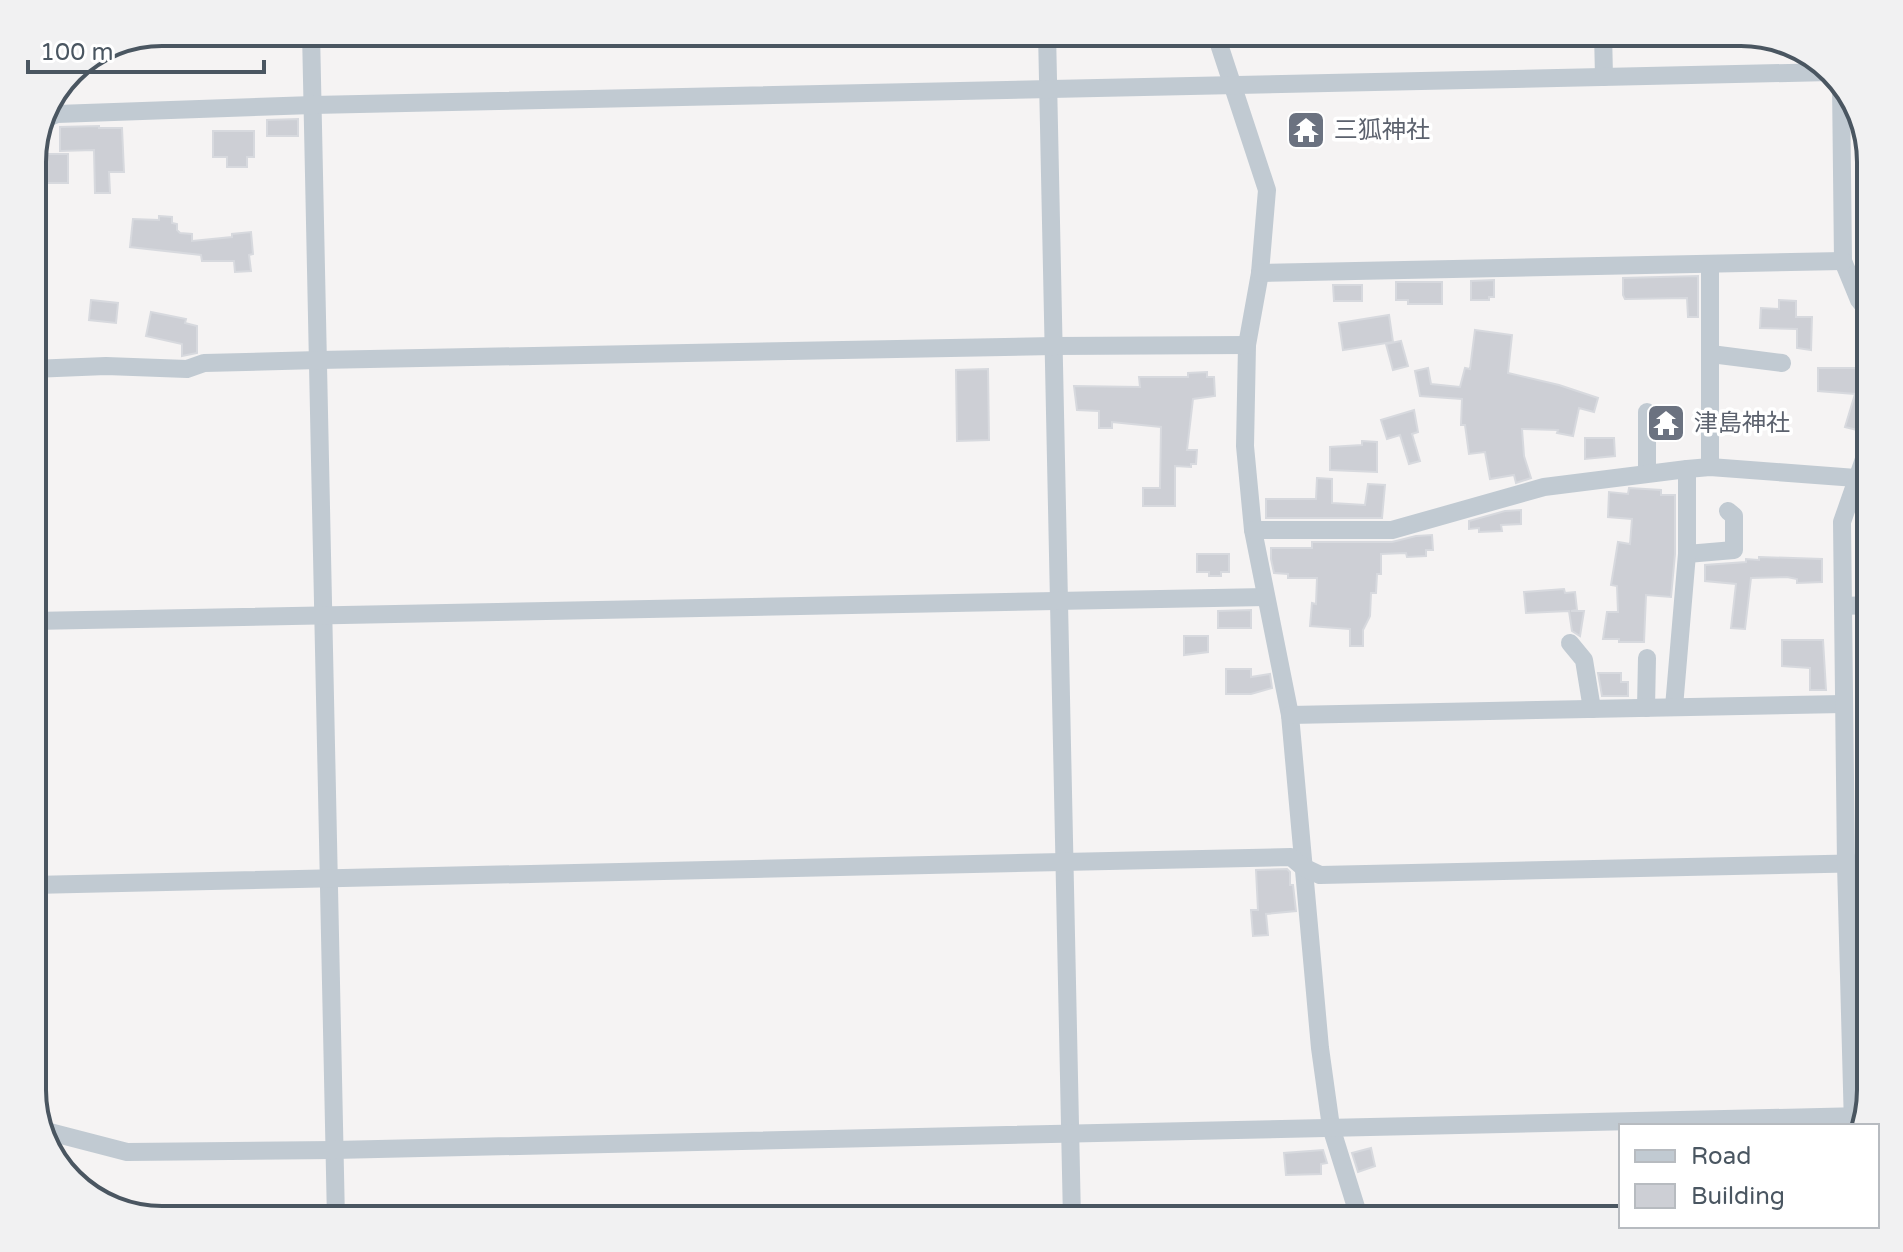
<svg xmlns="http://www.w3.org/2000/svg" width="1903" height="1252" font-family="'Varela Round','Noto Sans JP',sans-serif">
  <style>
    .building { fill: #cdcfd5; stroke: #d7d9de; stroke-width: 2 }
    .lines { fill: none; stroke-linecap: round; stroke-linejoin: round }
    .minor { stroke: #c1cad2; stroke-width: 18 }
    .labels { text-anchor: middle; stroke-width: 7; stroke-linejoin: round; paint-order: stroke }
    .worship-label { font-size: 24px; fill: #5b616d; stroke: #fff; text-anchor: start }
    .rim { fill: none; stroke: #4a5661; stroke-width: 4 }
  </style>
  <rect width="100%" height="100%" fill="#f5f3f3"/>
  <g class="building">
    <polygon points="298,119 298,136 267,136 267,120"/>
    <polygon points="99,126 99,128 122,128 124,172 109,172 110,193 95,193 94,150 60,151 60,127"/>
    <polygon points="213,131 254,131 254,157 247,157 247,167 227,167 227,157 213,157"/>
    <rect x="32" y="154" width="36" height="29"/>
    <polygon points="159,216 172,217 172,223 177,224 177,230 180,233 192,234 192,241 232,237 232,234 251,232 253,254 249,255 251,271 235,272 234,261 202,261 201,255 130,247 133,219 159,220"/>
    <polygon points="1698,276 1698,317 1688,317 1687,298 1625,299 1623,295 1623,278"/>
    <polygon points="1494,280 1494,297 1489,297 1489,300 1471,300 1471,281"/>
    <polygon points="1396,282 1442,282 1442,304 1408,304 1408,300 1396,300"/>
    <polygon points="1333,285 1362,285 1362,301 1334,301"/>
    <polygon points="91,300 118,303 116,323 89,320"/>
    <polygon points="1779,300 1796,301 1796,317 1812,317 1811,350 1797,348 1797,329 1760,328 1761,308 1779,309"/>
    <polygon points="151,312 186,319 185,323 197,326 197,353 182,356 182,344 146,336"/>
    <polygon points="1389,315 1393,342 1343,350 1339,323"/>
    <polygon points="1475,330 1512,335 1508,373 1559,385 1598,398 1594,412 1579,408 1573,436 1557,433 1558,430 1522,429 1524,456 1531,478 1516,483 1514,475 1490,479 1485,452 1469,454 1465,425 1461,425 1462,399 1420,396 1415,371 1428,368 1431,384 1460,387 1465,368 1470,369"/>
    <polygon points="1401,341 1408,366 1393,370 1386,344"/>
    <polygon points="1818,368 1870,368 1870,401 1866,400 1857,430 1845,427 1855,394 1818,391"/>
    <polygon points="988,369 989,440 957,441 956,370"/>
    <polygon points="1207,372 1207,377 1214,377 1215,396 1193,399 1187,450 1197,450 1196,464 1191,464 1191,467 1175,466 1175,506 1143,506 1143,488 1160,488 1161,427 1112,422 1112,428 1099,428 1099,411 1077,410 1074,386 1140,387 1139,377 1188,377 1188,373"/>
    <polygon points="1414,410 1418,432 1412,434 1420,461 1409,464 1400,435 1387,439 1381,420"/>
    <polygon points="1585,438 1614,438 1615,456 1585,459"/>
    <polygon points="1362,441 1377,442 1377,472 1330,470 1330,447 1362,445"/>
    <polygon points="1317,478 1332,479 1332,503 1365,505 1368,484 1385,485 1382,518 1266,518 1266,499 1316,499"/>
    <polygon points="1629,488 1661,490 1661,495 1675,495 1675,554 1671,597 1646,595 1644,642 1619,642 1619,639 1603,639 1607,612 1618,612 1617,586 1611,585 1618,542 1630,544 1632,519 1608,517 1609,492 1628,494"/>
    <polygon points="1521,510 1521,524 1501,525 1502,531 1479,532 1479,528 1469,529 1469,521 1505,511"/>
    <polygon points="1432,535 1433,550 1426,550 1426,556 1407,557 1406,553 1381,554 1381,574 1377,574 1376,593 1371,593 1370,616 1363,630 1363,646 1350,646 1350,629 1310,626 1312,603 1316,604 1317,578 1288,578 1288,574 1274,573 1271,559 1271,548 1312,548 1312,542 1392,542 1416,536"/>
    <polygon points="1197,554 1229,554 1229,572 1221,572 1221,576 1209,576 1209,572 1197,572"/>
    <polygon points="1759,557 1822,559 1822,582 1797,583 1797,579 1787,577 1751,578 1745,629 1731,628 1736,584 1705,581 1705,565 1746,562 1746,559 1759,560"/>
    <polygon points="1564,589 1565,593 1575,592 1577,610 1571,611 1584,611 1580,636 1572,631 1569,611 1526,613 1524,592"/>
    <polygon points="1251,610 1251,628 1218,628 1218,611"/>
    <polygon points="1184,636 1208,636 1208,652 1184,655"/>
    <polygon points="1782,640 1823,640 1826,690 1810,690 1810,668 1782,666"/>
    <polygon points="1226,669 1251,669 1251,677 1270,674 1272,688 1251,694 1226,694"/>
    <polygon points="1598,673 1621,673 1621,682 1628,682 1628,696 1602,696"/>
    <polygon points="1287,869 1290,872 1290,885 1293,885 1296,911 1266,914 1268,935 1253,936 1251,910 1258,910 1256,870"/>
    <polygon points="1371,1148 1375,1166 1358,1172 1352,1153"/>
    <polygon points="1323,1150 1327,1163 1321,1164 1321,1174 1286,1175 1284,1153"/>
  </g>
  <g class="lines">
    <g class="minor">
      <polyline points="311,32 336,1220"/>
      <polyline points="1047,32 1072,1220"/>
      <polyline points="1215,32 1267,190 1260,273 1247,345 1245,446 1253,530 1290,715 1320,1048 1331,1127 1360,1220"/>
      <polyline points="1603,32 1604,77"/>
      <polyline points="1841,83 1843,261 1859,300 1871,315"/>
      <polyline points="49,117 57,114 313,105 1831,72"/>
      <polyline points="1260,273 1843,261"/>
      <polyline points="1711,354 1782,363"/>
      <polyline points="32,369 106,366 187,369 204,363 319,360 1054,346 1247,345"/>
      <polyline points="1647,412 1647,472"/>
      <polyline points="1710,467 1710,264"/>
      <polyline points="1253,530 1392,530 1544,487 1687,469 1710,467 1856,478"/>
      <polyline points="1687,554 1734,550 1734,516 1728,511"/>
      <polyline points="1843,606 1871,605"/>
      <polyline points="32,621 1266,597"/>
      <polyline points="1570,643 1584,660 1592,709"/>
      <polyline points="1674,707 1687,554 1687,469"/>
      <polyline points="1646,708 1647,658"/>
      <polyline points="1290,715 1843,704"/>
      <polyline points="32,885 1291,857 1303,867 1320,875 1871,863"/>
      <polyline points="1853,1126 1846,864 1842,522 1871,439"/>
      <polyline points="42,1130 127,1152 334,1150 1863,1116"/>
    </g>
  </g>
  <defs>
    <g id="temple-square" transform="scale(2)"><rect x="-9" y="-9" width="18" height="18" rx="4" fill="#6b7280" stroke="#fff"/><path d="M0-6L5-2H3V0L6.5 2.5H4V6H1.5V3h-3V6H-4V2.5H-6.5L-3 0V-2H-5Z" fill="#fff"/></g>
  </defs>
  <g fill-rule="evenodd">
    <use href="#temple-square" x="1306" y="130"/>
    <use href="#temple-square" x="1666" y="423"/>
  </g>
  <g class="labels">
    <g class="worship-label">
      <text x="1334" y="138">三狐神社</text>
      <text x="1694" y="431">津島神社</text>
    </g>
  </g>
  <path d="M0 0H1903V1252H0ZM162 46H1741A116 116 0 0 1 1857 162V1090A116 116 0 0 1 1741 1206H162A116 116 0 0 1 46 1090V162A116 116 0 0 1 162 46Z" fill="#f1f1f2" fill-rule="evenodd"/>
  <path class="rim" d="M162 46H1741A116 116 0 0 1 1857 162V1090A116 116 0 0 1 1741 1206H162A116 116 0 0 1 46 1090V162A116 116 0 0 1 162 46Z"/>
  <rect x="1619" y="1124" width="260" height="104" fill="#ffffff" stroke="#b7bbc0" stroke-width="2"/>
  <rect x="1635" y="1150" width="40" height="12" fill="#c1cad2" stroke="#b7bbc0" stroke-width="2"/>
  <text x="1691" y="1164" font-size="24" fill="#4a5661">Road</text>
  <rect x="1635" y="1184" width="40" height="24" fill="#cdcfd5" stroke="#b7bbc0" stroke-width="2"/>
  <text x="1691" y="1204" font-size="24" fill="#4a5661">Building</text>
  <path d="M28 60v12h236v-12" fill="none" stroke="#4a5661" stroke-width="4"/>
  <text x="40" y="60" font-size="24" fill="#4a5661" stroke="#ffffff" stroke-width="6" paint-order="stroke">100 m</text>
</svg>
